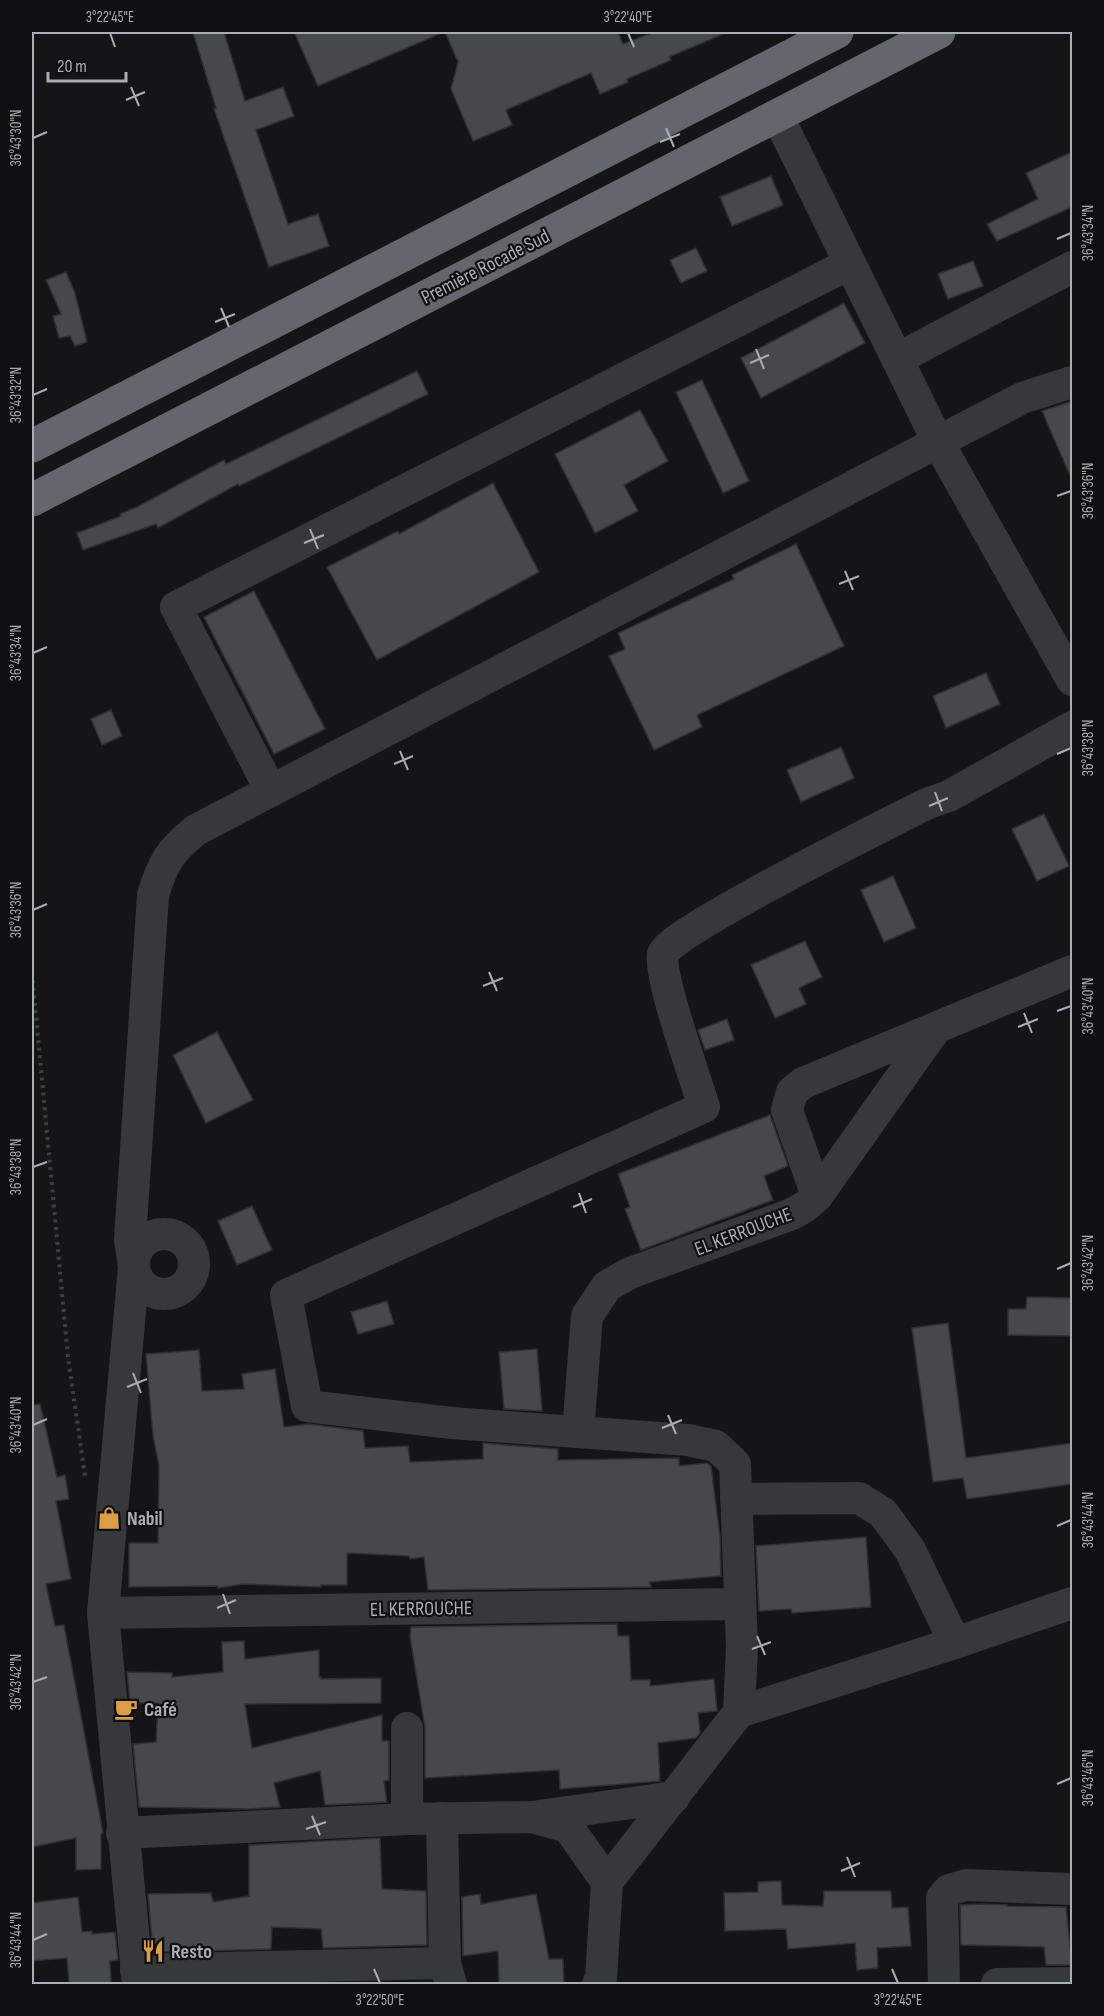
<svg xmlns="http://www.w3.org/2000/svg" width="1104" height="2016" font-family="'Sofia Sans Condensed',sans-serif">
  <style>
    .building { fill: #47484b; stroke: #2f3032; stroke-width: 1.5 }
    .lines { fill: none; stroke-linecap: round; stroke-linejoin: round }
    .path { stroke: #3d3f42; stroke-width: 4; stroke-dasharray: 3 4.5; stroke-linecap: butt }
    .minor { stroke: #37383b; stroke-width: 32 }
    .highway { stroke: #63666c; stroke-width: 33 }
    .ticks { fill: none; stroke: #a9adb5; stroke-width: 2 }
    .labels { text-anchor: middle; stroke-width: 4.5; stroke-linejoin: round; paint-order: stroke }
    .street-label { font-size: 20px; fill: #a9adb5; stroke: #101012 }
    .poi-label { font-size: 20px; font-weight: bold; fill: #a9adb5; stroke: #101012; text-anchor: start }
    .neatline { fill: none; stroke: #a9adb5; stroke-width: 2 }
    .ticks-label { font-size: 15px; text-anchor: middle; fill: #a9adb5 }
  </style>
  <rect width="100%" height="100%" fill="#151517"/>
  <g class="building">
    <polygon points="193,32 224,32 245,101 283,87 294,116 256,130 288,224 318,214 329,246 269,267 214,109 216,108"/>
    <polygon points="294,32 444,32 318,86"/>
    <polygon points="445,32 618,32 623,44 654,32 728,32 669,57 671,60 627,79 628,82 600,94 591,73 506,110 512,125 473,141 451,89 458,62"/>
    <polygon points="1072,152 1072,207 997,241 987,224 1038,199 1026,173"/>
    <polygon points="771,176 783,205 732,226 720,197"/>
    <polygon points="696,248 707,271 681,283 670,260"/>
    <polygon points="973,261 983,286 948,299 938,274"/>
    <polygon points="66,272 75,293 87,342 75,346 70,336 59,338 53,316 61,314 46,280"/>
    <polygon points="844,303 865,343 761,398 741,358"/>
    <polygon points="417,371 428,394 239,486 238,484 158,528 156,524 83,550 77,533 121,516 120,514 137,507 224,460 226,464"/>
    <polygon points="702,380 749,481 723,493 676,392"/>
    <polygon points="1070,402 1072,408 1072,480 1042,411"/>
    <polygon points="640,410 668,461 624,485 638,511 595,533 555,454"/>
    <polygon points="493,483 539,572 377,660 327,567 398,531 399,534"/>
    <polygon points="796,544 844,646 697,715 702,727 654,750 609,656 625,649 618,633 734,579 732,575"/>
    <polygon points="254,591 325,729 274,754 204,617"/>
    <polygon points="986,673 1000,704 946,728 933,696"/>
    <polygon points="111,710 122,736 102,745 91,719"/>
    <polygon points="841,747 854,778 801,802 787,770"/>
    <polygon points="1044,814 1069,866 1037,881 1012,829"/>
    <polygon points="893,876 916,928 884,942 861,890"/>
    <polygon points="805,941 822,977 799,988 806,1004 775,1018 751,965"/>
    <polygon points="727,1019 734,1040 705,1050 698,1030"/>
    <polygon points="217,1032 253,1100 206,1123 173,1055"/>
    <polygon points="770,1115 788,1166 764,1176 773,1200 641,1250 625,1209 630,1207 618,1174"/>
    <polygon points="252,1206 272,1250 237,1265 218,1221"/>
    <polygon points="1027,1297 1072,1298 1072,1336 1008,1335 1008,1309 1026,1309"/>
    <polygon points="387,1301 394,1324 358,1334 351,1312"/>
    <polygon points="948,1323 966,1458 1072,1443 1072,1484 967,1499 963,1478 933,1482 912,1328"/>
    <polygon points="537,1349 542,1411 504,1409 499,1352"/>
    <polygon points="199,1350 202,1391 244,1389 242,1374 275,1369 284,1427 309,1424 363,1431 365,1448 408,1446 410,1462 483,1459 483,1443 558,1449 558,1460 679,1458 679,1466 707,1463 711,1466 720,1537 721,1576 650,1582 651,1587 428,1590 424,1557 410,1559 409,1556 347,1553 347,1585 321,1585 321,1587 243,1584 218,1588 218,1586 129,1587 129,1543 158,1543 159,1465 153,1436 146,1354"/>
    <polygon points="40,1404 57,1477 65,1475 69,1499 56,1501 71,1579 46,1584 55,1626 64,1625 103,1833 101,1834 101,1869 76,1870 76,1838 32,1847 32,1405"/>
    <polygon points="866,1537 871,1607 792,1613 791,1609 759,1611 756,1546"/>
    <polygon points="617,1624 618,1636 629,1636 631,1680 650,1680 650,1686 714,1679 717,1711 698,1713 700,1733 696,1738 658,1743 660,1781 560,1789 559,1770 425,1778 425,1728 410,1637 411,1627"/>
    <polygon points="244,1641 245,1659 319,1650 319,1677 321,1677 321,1679 381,1678 381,1703 245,1704 252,1748 382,1715 382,1741 389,1741 389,1780 384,1781 387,1802 325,1805 320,1771 274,1783 280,1807 247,1809 139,1807 133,1744 156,1742 158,1703 130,1703 127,1672 172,1673 172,1677 223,1672 222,1642"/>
    <polygon points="380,1838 382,1889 426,1891 427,1945 323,1948 321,1929 272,1927 271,1949 153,1952 148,1894 211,1893 213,1902 249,1896 249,1845"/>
    <polygon points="781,1881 782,1905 823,1906 824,1891 891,1891 892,1908 908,1907 911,1946 877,1948 878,1968 857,1970 855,1943 788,1949 786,1929 725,1931 724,1893 758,1892 758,1882"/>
    <polygon points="480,1894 481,1904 536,1894 549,1959 563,1959 564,1984 499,1984 498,1951 463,1956 462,1897"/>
    <polygon points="78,1897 82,1932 92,1931 92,1934 115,1932 118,1960 110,1961 111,1983 69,1984 67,1958 32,1961 32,1903"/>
    <polygon points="981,1904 1007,1905 1007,1906 1066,1907 1072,1965 1046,1965 1044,1947 961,1945 960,1905"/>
  </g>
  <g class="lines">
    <polyline class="path" points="32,973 68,1357 85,1476"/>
    <g class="minor">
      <polyline points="897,359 1072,267"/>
      <polyline points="1072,382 1022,398 938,442 1072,680"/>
      <polyline points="271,791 176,607 849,264"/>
      <polyline points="817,1196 787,1110 792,1092 803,1083 1072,971"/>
      <circle cx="164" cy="1264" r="30"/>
      <polyline points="578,1432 587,1316 607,1286 630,1273 792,1214 806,1206 817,1196 936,1028"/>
      <polyline points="736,1499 859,1498 883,1513 910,1550 955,1643"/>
      <polyline points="103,1613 739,1604"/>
      <polyline points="739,1712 955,1643 1072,1603"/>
      <polyline points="407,1728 407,1819"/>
      <polyline points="539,1816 674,1797"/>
      <polyline points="442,1818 445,1963 451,1984"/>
      <polyline points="122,1833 407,1819 532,1817 568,1827 607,1882"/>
      <polyline points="136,1970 445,1963"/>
      <path d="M138 1984 103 1613 134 1267 130 1239 153 895C163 862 170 851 196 830L938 442 777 115"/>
      <path d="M598 1984 601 1978 607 1882 739 1712 742 1647 735 1464 716 1446 688 1440 452 1423 307 1406 286 1295 704 1107C696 1080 658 975 663 954 668 933 893 821 926 804L949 796 1072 727"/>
      <polyline points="944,1984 942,1898 949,1890 966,1885 1072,1889"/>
      <polyline points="997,1984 1072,1983"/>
    </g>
    <g class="highway">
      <polyline points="32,446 837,32"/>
      <polyline points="32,500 939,32"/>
    </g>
  </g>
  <path class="ticks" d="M110 33 115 47M628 33 634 47M131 87 139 106M126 100 145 92M666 128 674 147M33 138 47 132M660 142 680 134M1057 239 1071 233M221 308 229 327M215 322 235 314M756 349 764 369M750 363 769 355M33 395 47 389M1057 496 1071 491M310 529 318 549M304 543 324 535M845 571 853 590M839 584 859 576M33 653 47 647M400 751 408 770M1057 754 1071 748M394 764 413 756M935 792 942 811M929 806 948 798M33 910 47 904M489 972 497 991M483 986 503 978M1057 1011 1071 1006M1024 1013 1032 1033M1018 1027 1038 1019M33 1167 47 1162M579 1193 586 1213M573 1207 592 1199M1057 1269 1071 1263M133 1373 141 1393M127 1387 147 1379M668 1415 676 1434M33 1425 47 1419M662 1428 682 1420M1057 1526 1071 1520M223 1594 230 1614M217 1608 236 1600M757 1636 765 1655M752 1649 771 1642M33 1682 47 1677M1057 1784 1071 1778M312 1816 320 1835M306 1829 326 1822M847 1857 855 1877M841 1871 860 1863M33 1940 47 1934M374 1969 380 1983M892 1969 898 1983"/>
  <defs>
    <g id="shop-bare" transform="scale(1.8)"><path d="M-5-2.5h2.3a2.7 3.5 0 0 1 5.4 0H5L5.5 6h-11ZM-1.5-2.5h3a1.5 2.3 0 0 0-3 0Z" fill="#db9e48" stroke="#101012" stroke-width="2.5" paint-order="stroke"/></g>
    <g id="cafe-bare" transform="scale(1.8)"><path d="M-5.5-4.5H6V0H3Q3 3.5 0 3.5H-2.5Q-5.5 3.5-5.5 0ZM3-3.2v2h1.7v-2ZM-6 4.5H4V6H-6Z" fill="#db9e48" stroke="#101012" stroke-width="2.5" paint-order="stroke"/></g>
    <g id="restaurant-bare" transform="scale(1.8)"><path d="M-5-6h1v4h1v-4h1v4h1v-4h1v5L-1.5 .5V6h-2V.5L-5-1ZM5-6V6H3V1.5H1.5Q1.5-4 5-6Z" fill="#db9e48" stroke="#101012" stroke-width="2.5" paint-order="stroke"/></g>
  </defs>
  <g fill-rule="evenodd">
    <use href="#shop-bare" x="109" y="1518"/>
    <use href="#cafe-bare" x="126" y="1709"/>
    <use href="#restaurant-bare" x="153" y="1951"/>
  </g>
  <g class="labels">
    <g class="street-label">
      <text transform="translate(485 266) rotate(-27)" y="7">Première Rocade Sud</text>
      <text transform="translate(743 1231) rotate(-21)" y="7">EL KERROUCHE</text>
      <text transform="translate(421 1608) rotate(-1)" y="7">EL KERROUCHE</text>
    </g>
    <g class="poi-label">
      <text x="127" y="1525">Nabil</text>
      <text x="144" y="1716">Café</text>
      <text x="171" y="1958">Resto</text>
    </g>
  </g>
  <rect width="1104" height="2016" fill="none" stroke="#101012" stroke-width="66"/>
  <path d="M48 72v9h78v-9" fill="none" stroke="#a9adb5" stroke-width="3"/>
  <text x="57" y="72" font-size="18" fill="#a9adb5" stroke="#101012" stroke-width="4.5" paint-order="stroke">20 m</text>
  <rect x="33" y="33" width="1038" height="1950" class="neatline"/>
  <g class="ticks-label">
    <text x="110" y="22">3°22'45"E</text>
    <text x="628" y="22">3°22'40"E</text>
    <text transform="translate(16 138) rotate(-90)" y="5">36°43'30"N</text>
    <text transform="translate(1088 233) rotate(-90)" y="5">36°43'34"N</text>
    <text transform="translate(16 395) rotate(-90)" y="5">36°43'32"N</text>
    <text transform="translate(1088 491) rotate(-90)" y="5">36°43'36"N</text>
    <text transform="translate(16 653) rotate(-90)" y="5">36°43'34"N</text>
    <text transform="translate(1088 748) rotate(-90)" y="5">36°43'38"N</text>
    <text transform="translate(16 910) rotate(-90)" y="5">36°43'36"N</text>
    <text transform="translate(1088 1006) rotate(-90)" y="5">36°43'40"N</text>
    <text transform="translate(16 1167) rotate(-90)" y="5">36°43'38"N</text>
    <text transform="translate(1088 1263) rotate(-90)" y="5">36°43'42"N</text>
    <text transform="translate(16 1425) rotate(-90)" y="5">36°43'40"N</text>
    <text transform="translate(1088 1520) rotate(-90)" y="5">36°43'44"N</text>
    <text transform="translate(16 1682) rotate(-90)" y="5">36°43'42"N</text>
    <text transform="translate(1088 1778) rotate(-90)" y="5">36°43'46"N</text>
    <text transform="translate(16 1940) rotate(-90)" y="5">36°43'44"N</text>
    <text x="380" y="2005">3°22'50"E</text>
    <text x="898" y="2005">3°22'45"E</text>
  </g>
</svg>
